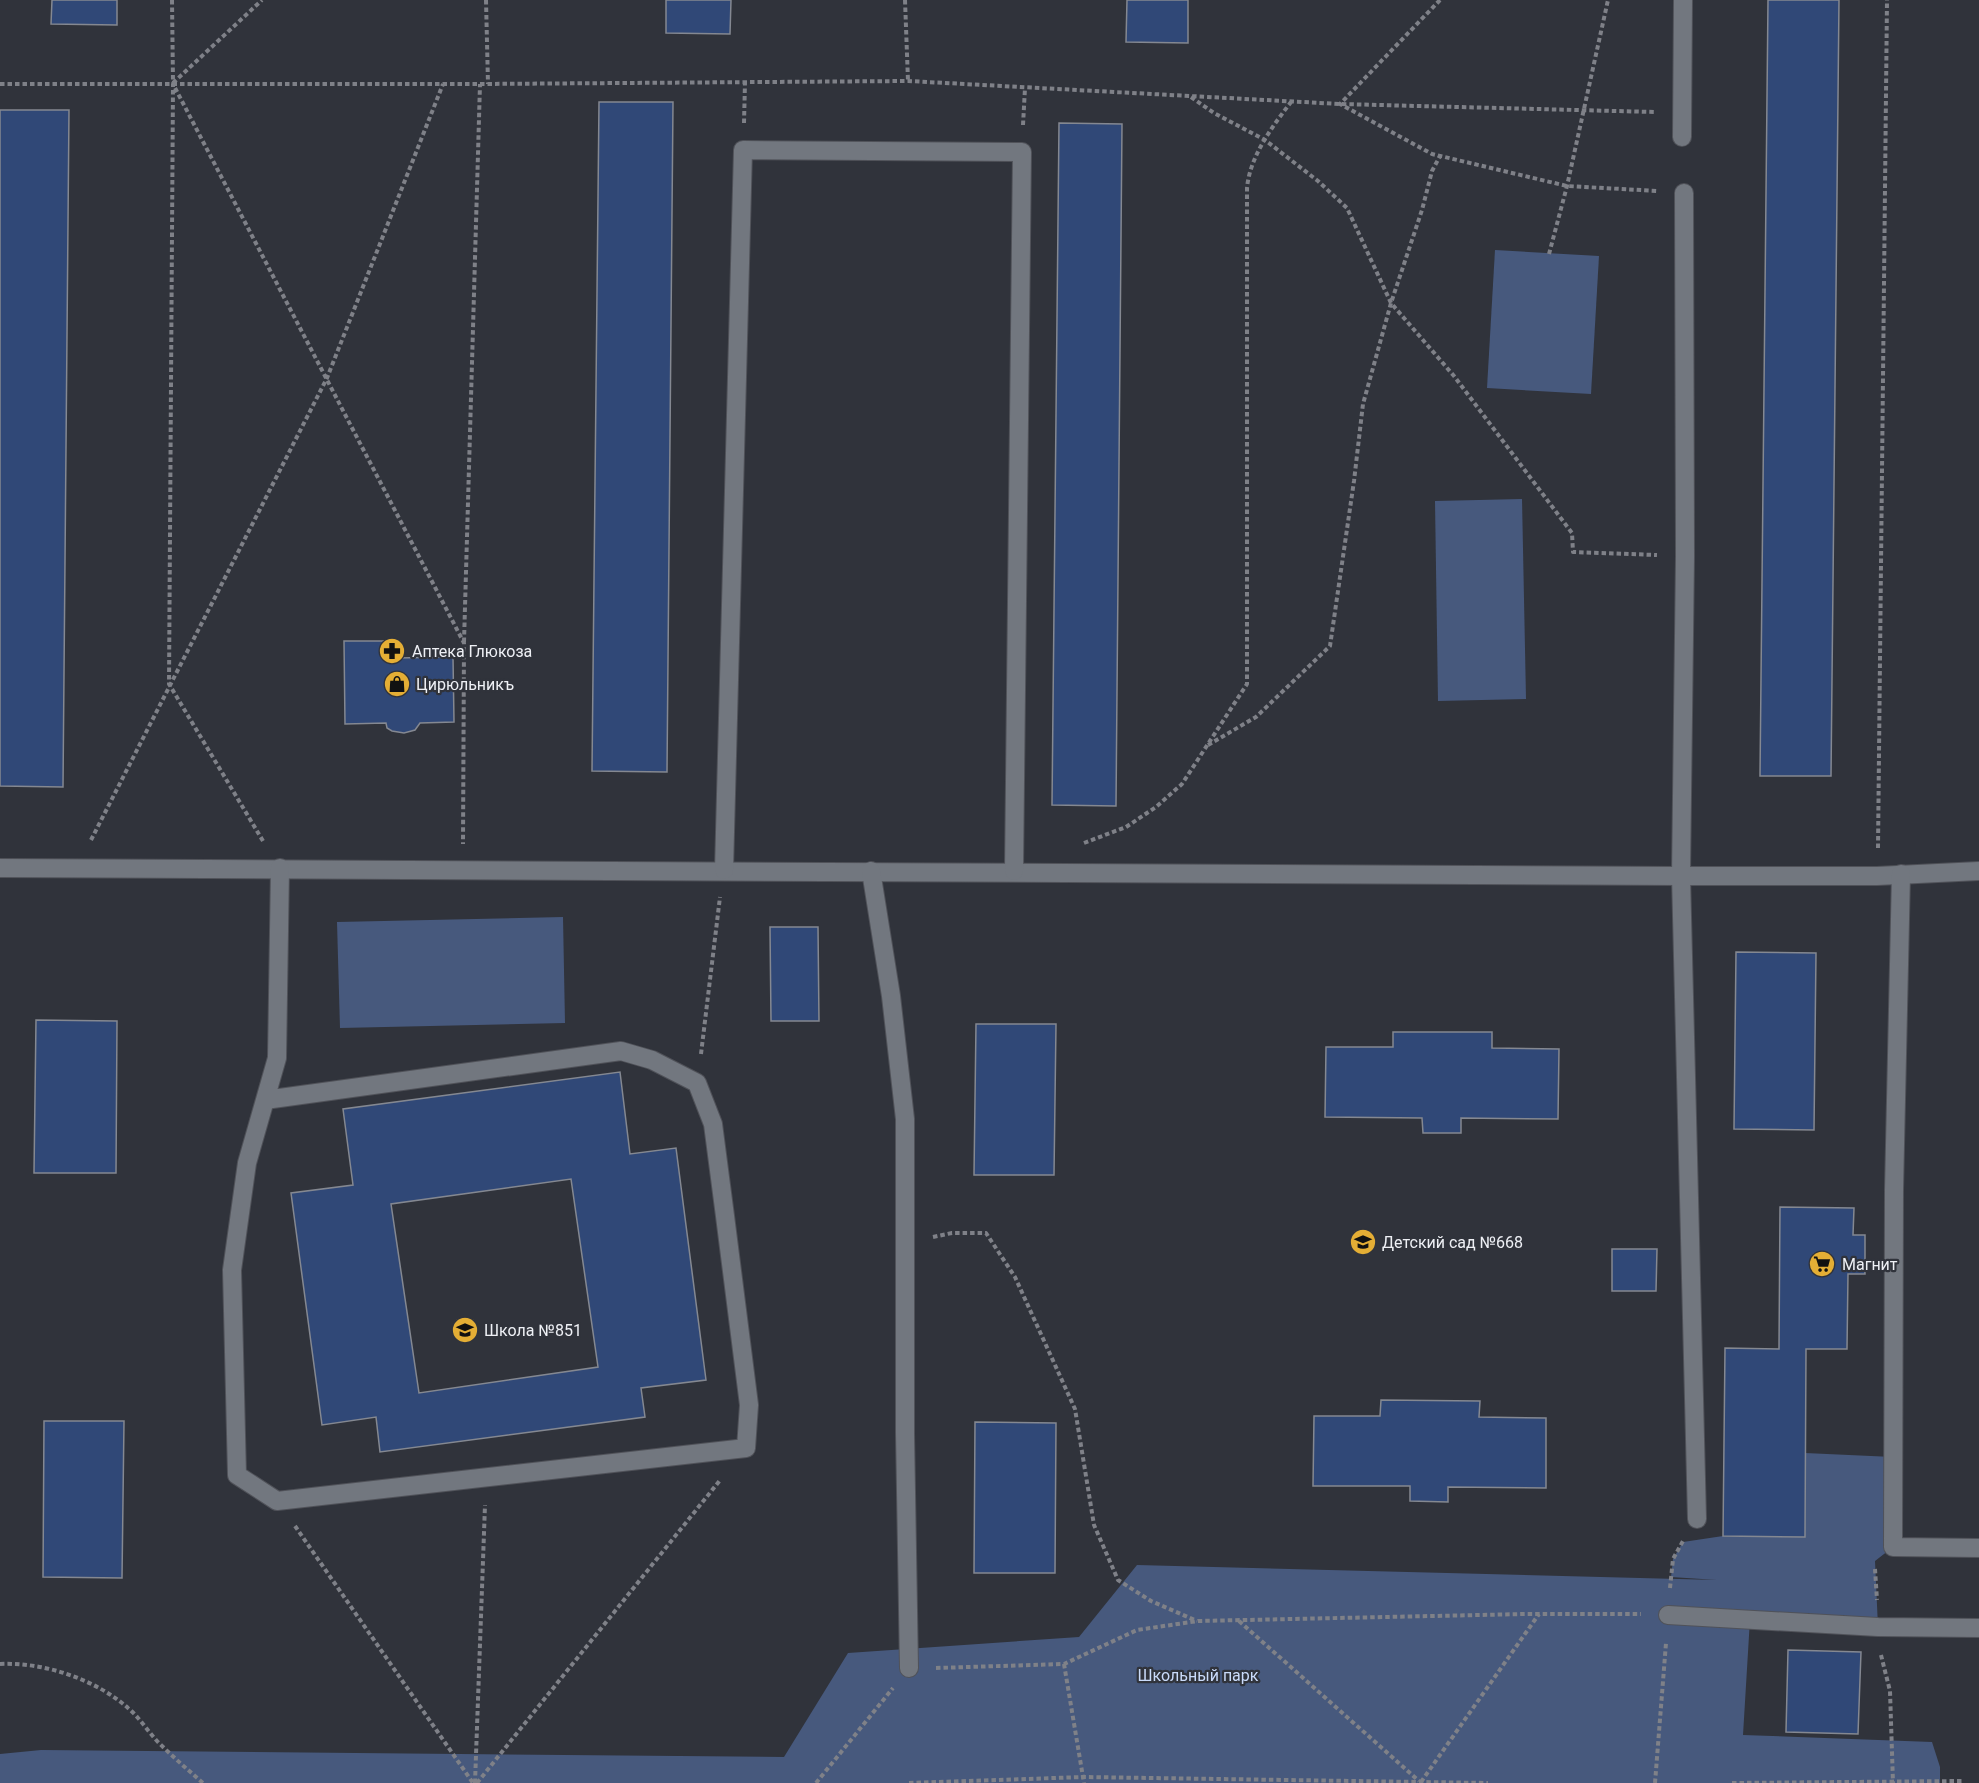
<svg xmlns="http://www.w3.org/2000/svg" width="1979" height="1783" font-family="Roboto,sans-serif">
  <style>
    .green { fill: #47597d }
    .building { fill: #304877; stroke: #848891; stroke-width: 1.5; fill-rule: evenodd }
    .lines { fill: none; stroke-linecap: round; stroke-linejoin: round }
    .minor-casing { stroke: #505259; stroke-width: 20 }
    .path { stroke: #7f8188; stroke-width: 4; stroke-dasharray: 4.5 3; stroke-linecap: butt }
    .minor { stroke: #72777f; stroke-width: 18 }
    .labels { text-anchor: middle; stroke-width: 4.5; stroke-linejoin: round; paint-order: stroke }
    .poi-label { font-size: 16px; fill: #eef0f5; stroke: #30333b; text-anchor: start }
    .park-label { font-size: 16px; fill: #cadbfa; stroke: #30333b }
  </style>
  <rect width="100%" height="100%" fill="#30333b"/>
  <g class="green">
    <polygon points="1495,250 1599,256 1591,394 1487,388"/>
    <polygon points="1522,499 1526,699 1438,701 1435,501"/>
    <polygon points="563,917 565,1023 340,1028 337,922"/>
    <polygon points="1805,1453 1893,1457 1893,1547 1875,1561 1878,1627 1750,1619 1743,1735 1932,1742 1940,1767 1940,1783 0,1783 0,1754 41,1750 784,1757 848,1653 1079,1637 1137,1565 1717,1580 1671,1577 1673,1559 1683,1542 1723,1536 1805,1537"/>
  </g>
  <g class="building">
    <polygon points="52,0 117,0 117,25 51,24"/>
    <polygon points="666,0 731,0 730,34 666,33"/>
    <polygon points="1127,0 1188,0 1188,43 1126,42"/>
    <polygon points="1768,0 1839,0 1831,776 1760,776"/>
    <polygon points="599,102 673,102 667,772 592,771"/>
    <polygon points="0,110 69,110 63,787 0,786"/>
    <polygon points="1059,123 1122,124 1116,806 1052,805"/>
    <polygon points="344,641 395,641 395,658 453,657 454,722 420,723 415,730 404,733 392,731 387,728 386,723 345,724"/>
    <polygon points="770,927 818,927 819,1021 771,1021"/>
    <polygon points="1736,952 1816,953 1814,1130 1734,1129"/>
    <polygon points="36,1020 117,1021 116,1173 34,1173"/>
    <polygon points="976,1024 1056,1024 1054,1175 974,1175"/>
    <polygon points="1393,1032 1492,1032 1492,1048 1559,1049 1558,1119 1461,1118 1461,1133 1423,1133 1422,1118 1325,1117 1326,1047 1393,1047"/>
    <path d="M620 1072 630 1154 676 1148 706 1380 641 1388 645 1417 380 1452 376 1417 322 1425 291 1193 353 1185 343 1109ZM571 1179 598 1367 419 1393 391 1204Z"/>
    <polygon points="1780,1207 1854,1208 1853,1235 1865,1235 1865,1274 1848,1274 1847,1349 1806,1349 1805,1537 1723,1536 1725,1348 1779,1349"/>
    <polygon points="1612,1249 1657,1249 1656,1291 1612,1291"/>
    <polygon points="1381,1400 1480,1401 1479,1417 1546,1418 1546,1488 1448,1487 1448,1502 1410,1501 1410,1486 1313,1486 1314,1416 1380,1416"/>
    <polygon points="44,1421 124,1421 122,1578 43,1577"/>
    <polygon points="975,1422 1056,1423 1055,1573 974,1573"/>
    <polygon points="1788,1650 1861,1652 1858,1734 1786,1732"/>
  </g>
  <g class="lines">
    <g class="minor-casing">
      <g id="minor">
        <polyline points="1682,137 1683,0"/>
        <polyline points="1684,193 1685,556 1681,876 1697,1519"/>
        <polyline points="0,868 1681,876 1877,876 1979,871"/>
        <polyline points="724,870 743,150 1022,152 1014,871"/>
        <polyline points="871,871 891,996 905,1119 905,1433 909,1668"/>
        <polyline points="1901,874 1894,1190 1893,1547 1979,1548"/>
        <polyline points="265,1100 621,1051 652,1060 697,1083 713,1124 725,1216 749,1405 746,1448 277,1501 237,1475 232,1270 247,1163 277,1058 280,868"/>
        <polyline points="1668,1615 1878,1627 1979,1628"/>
      </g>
    </g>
    <g class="path">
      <polyline points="172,0 173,83"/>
      <polyline points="486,0 488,84"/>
      <polyline points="905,0 908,81"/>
      <polyline points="1440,0 1340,104 1432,154 1567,186 1657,191"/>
      <polyline points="173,83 262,0"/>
      <polyline points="0,84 480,84 908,81 1340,104 1655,112"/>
      <polyline points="1191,97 1214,113 1265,140 1318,181 1347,208 1391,303 1454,376 1572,533 1573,552 1657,555"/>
      <polyline points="744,123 745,82"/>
      <polyline points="1023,125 1025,88"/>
      <polyline points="1549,254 1567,186 1608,0"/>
      <polyline points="464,642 480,84"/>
      <polyline points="1208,745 1256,717 1330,646 1354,481 1363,404 1391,303 1422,210 1432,171 1440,156"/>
      <polyline points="91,840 327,378 443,84"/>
      <polyline points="263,841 169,684 173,84 464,643 463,844"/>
      <path d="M1084 843 1126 827 1156 807 1182 784 1247 684V188C1250 156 1272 127 1291 102"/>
      <polyline points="1878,848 1887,0"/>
      <polyline points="701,1054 720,897"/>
      <polyline points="933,1237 952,1233 986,1233 1015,1277 1075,1409 1094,1525 1118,1580 1151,1601 1197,1621"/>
      <polyline points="295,1526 473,1783"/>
      <polyline points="1875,1569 1877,1600"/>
      <polyline points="1670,1588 1673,1559 1683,1541"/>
      <polyline points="1239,1621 1419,1781"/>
      <polyline points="1881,1655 1890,1691 1893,1783"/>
      <path d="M0 1664C44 1662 95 1679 128 1708 140 1718 148 1732 159 1743 173 1757 188 1770 203 1783"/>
      <polyline points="1064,1664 1084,1783"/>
      <polyline points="936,1668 1064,1664 1137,1630 1198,1621 1526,1614 1641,1614"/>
      <polyline points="1421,1782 1539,1614"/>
      <polyline points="475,1783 485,1505"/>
      <polyline points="477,1783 721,1479"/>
      <polyline points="816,1783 893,1688"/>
      <polyline points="909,1783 1084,1777 1488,1783"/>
      <polyline points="1655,1783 1666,1643"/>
      <polyline points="1732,1783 1962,1781"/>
    </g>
    <use href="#minor" class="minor"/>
  </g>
  <defs>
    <g id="pharmacy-disc" transform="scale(1.35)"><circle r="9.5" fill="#e4ae35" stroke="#30333b"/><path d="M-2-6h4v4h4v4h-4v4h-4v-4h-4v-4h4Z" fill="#111"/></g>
    <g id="shop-disc" transform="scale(1.35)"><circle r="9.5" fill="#e4ae35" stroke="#30333b"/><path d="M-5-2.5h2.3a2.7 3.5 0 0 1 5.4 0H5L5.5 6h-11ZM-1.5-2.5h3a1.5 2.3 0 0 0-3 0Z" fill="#111"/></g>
    <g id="school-disc" transform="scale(1.35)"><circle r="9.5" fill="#e4ae35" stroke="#30333b"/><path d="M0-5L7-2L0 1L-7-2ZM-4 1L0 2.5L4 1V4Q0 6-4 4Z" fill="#111"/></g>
    <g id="supermarket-disc" transform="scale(1.35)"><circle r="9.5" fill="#e4ae35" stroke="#30333b"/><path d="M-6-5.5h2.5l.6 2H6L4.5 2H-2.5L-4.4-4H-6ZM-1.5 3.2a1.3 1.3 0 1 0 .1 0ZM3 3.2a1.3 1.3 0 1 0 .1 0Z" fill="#111"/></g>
  </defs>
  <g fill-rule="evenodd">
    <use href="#pharmacy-disc" x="392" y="651"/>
    <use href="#shop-disc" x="397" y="684"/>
    <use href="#school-disc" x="1363" y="1242"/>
    <use href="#supermarket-disc" x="1822" y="1264"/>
    <use href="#school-disc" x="465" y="1330"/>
  </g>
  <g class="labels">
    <g class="poi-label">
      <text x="412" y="657">Аптека Глюкоза</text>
      <text x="416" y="690">Цирюльникъ</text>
      <text x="1382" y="1248">Детский сад №668</text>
      <text x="1842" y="1270">Магнит</text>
      <text x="484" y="1336">Школа №851</text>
    </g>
    <g class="park-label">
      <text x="1198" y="1681">Школьный парк</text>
    </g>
  </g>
</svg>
